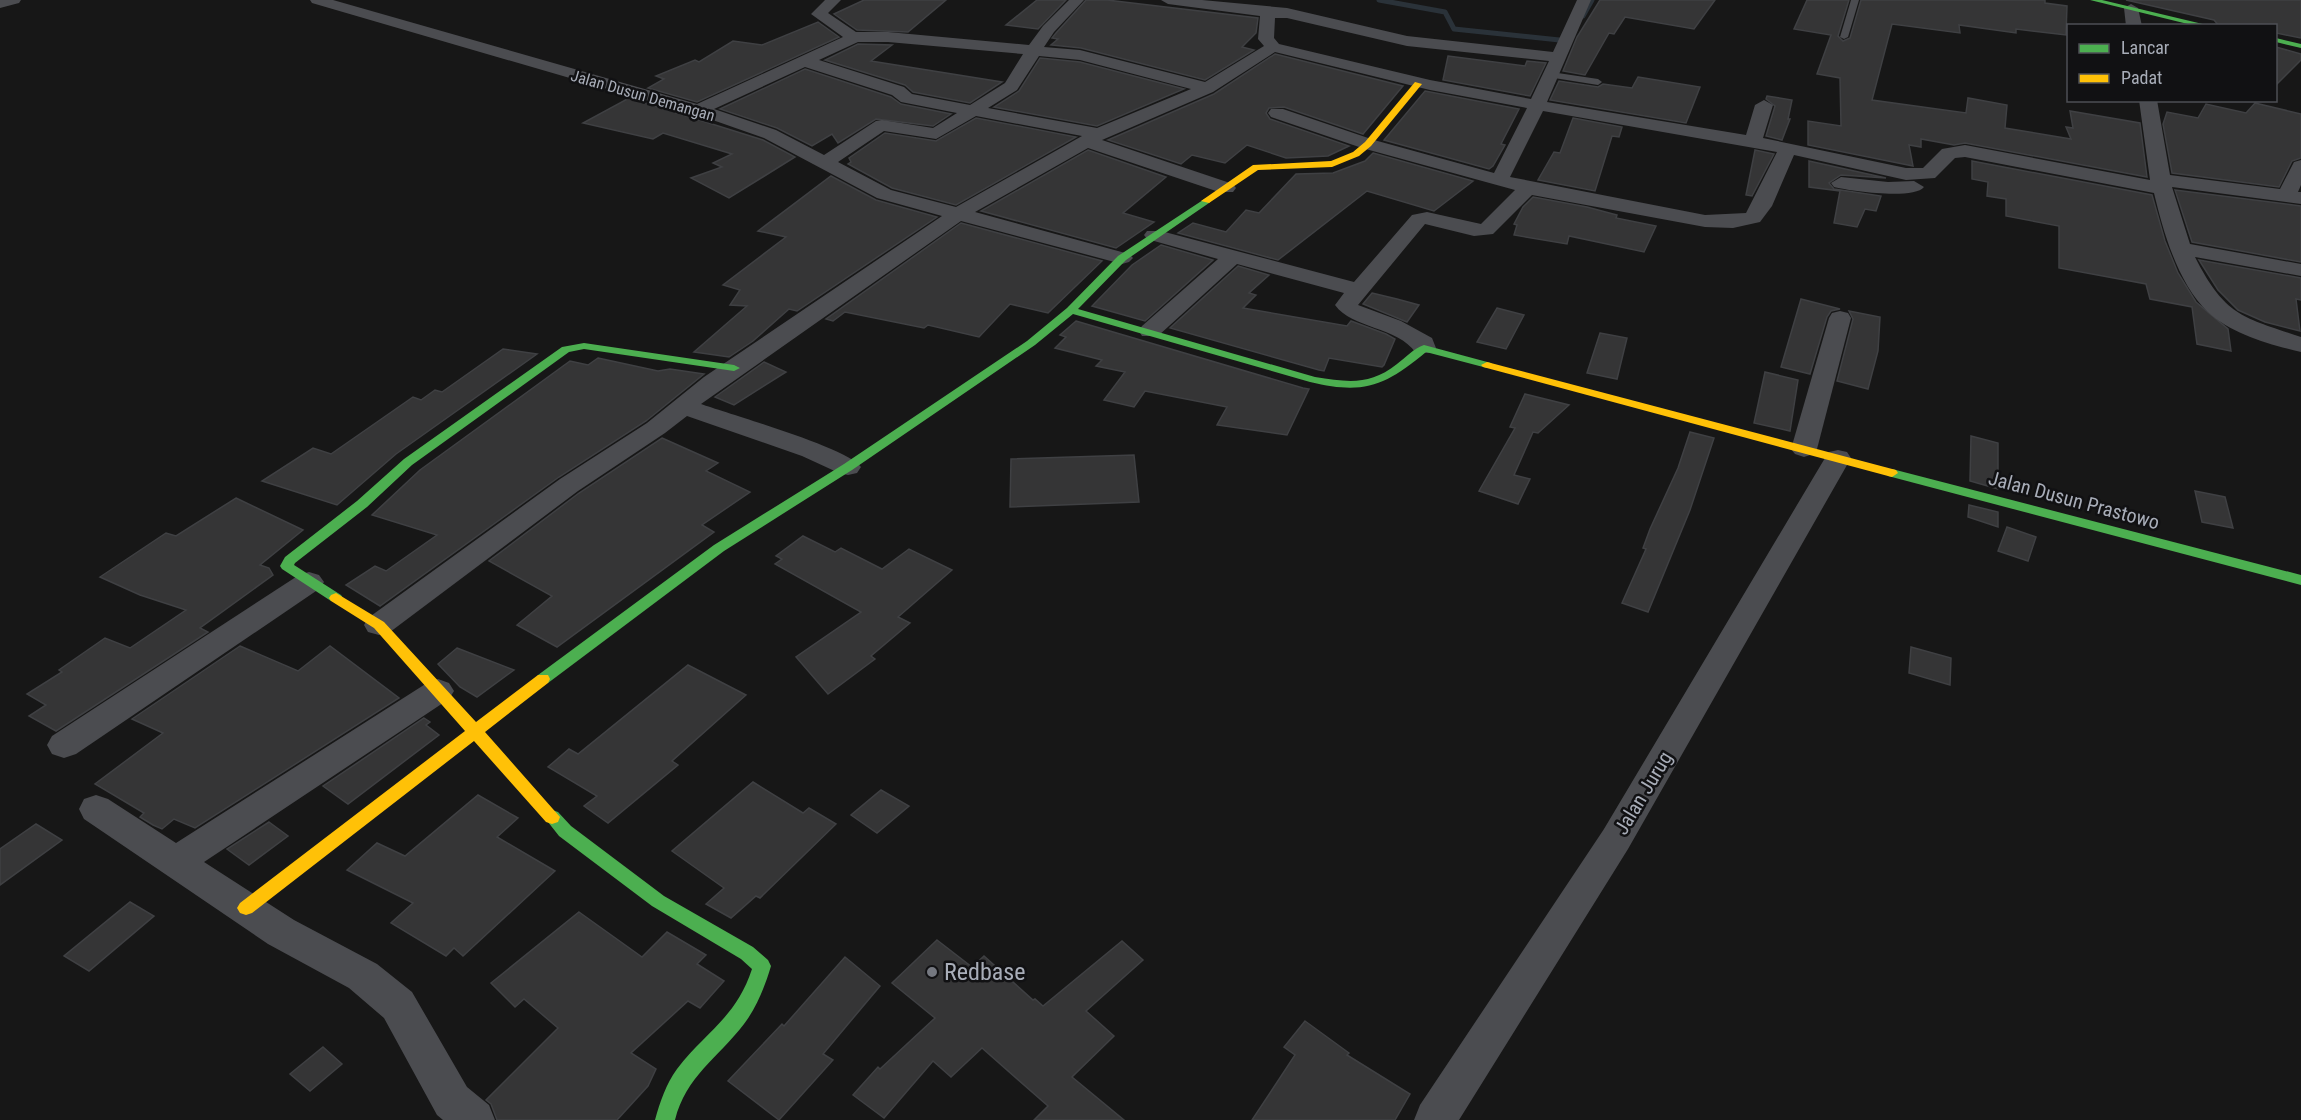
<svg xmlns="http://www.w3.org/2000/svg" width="2301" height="1120" font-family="'Roboto Condensed',sans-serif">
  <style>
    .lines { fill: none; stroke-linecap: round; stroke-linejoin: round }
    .stream { stroke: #2a3239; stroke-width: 5 }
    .building { fill: #353536; stroke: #3f4043; stroke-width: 1.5 }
    .lane { fill: #4b4c50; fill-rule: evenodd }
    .street { fill: #4b4c50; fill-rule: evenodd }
    .fast { fill: #4caf50; fill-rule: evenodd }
    .slow { fill: #ffc107; fill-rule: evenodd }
    .poi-dot { fill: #757880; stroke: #111113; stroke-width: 2 }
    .labels { text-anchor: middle; stroke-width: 5; stroke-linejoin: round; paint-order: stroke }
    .far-street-label { font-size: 16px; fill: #a8adb8; stroke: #111113 }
    .street-label { font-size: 20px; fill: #a8adb8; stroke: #111113 }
    .near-poi-label { font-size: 24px; fill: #a8adb8; stroke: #111113; text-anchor: start }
  </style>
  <rect width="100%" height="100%" fill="#171717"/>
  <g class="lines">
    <g class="stream">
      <polyline points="1379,0 1445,12 1454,29 1569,41"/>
      <polyline points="1583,16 1592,0"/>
    </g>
  </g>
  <g class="building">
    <polygon points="864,0 946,0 908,32 857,30 834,14"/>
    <polygon points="1037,0 1066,0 1038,29 1006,25"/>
    <polygon points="1086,0 1107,0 1258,18 1256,33 1242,47 1254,50 1205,80 1081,48 1051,45 1058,39 1052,38 1056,33"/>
    <polygon points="1600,0 1715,0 1694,29 1625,17 1614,34 1609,33 1585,75 1563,71 1577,37"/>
    <polygon points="1807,0 1849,0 1838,36 1843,41 1850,38 1861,0 2045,0 2045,3 2067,6 2066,35 2016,29 2016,33 1959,25 1960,33 1892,24 1872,100 1966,113 1968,98 2007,105 2005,128 2071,139 2066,127 2073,128 2070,111 2140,123 2147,177 1965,143 1954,145 1921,139 1921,147 1909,145 1913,166 1808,145 1808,121 1841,126 1840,78 1817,74 1831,35 1794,29"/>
    <polygon points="2126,0 2301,0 2301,38 2276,33 2276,26 2219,26 2214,20"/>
    <polygon points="818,22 839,37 697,102 648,88 664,79 656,76 695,60 699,62 733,41 762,45"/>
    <polygon points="858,44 892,45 871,61 1002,82 970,103 913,92 905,85 825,60"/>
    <polygon points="2276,47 2301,54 2301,60 2276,85"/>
    <polygon points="1275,54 1403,86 1363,134 1284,107 1269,108 1266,113 1270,119 1349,146 1328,156 1286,158 1247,145 1225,163 1192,155 1181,164 1108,140 1214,94"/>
    <polygon points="1448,56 1525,66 1527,61 1546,63 1530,96 1443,80"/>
    <polygon points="1040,58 1080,62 1184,89 1097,126 994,107 1019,91"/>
    <polygon points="805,69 891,97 901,104 951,114 933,126 876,119 838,143 832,134 812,146 777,128 720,109"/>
    <polygon points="1638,77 1700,87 1686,123 1550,100 1559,81 1598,87 1603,84 1632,88"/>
    <polygon points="1425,91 1519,109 1501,144 1505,145 1493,166 1489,169 1384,140"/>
    <polygon points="1767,96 1792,100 1788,119 1790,119 1782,140 1766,136 1775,106 1766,99"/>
    <polygon points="629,98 763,140 795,157 729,198 691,178 722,167 713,163 732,154 663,133 653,139 583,123"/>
    <polygon points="2255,103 2301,114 2301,158 2292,161 2279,187 2172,173 2163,124 2167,112 2198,118 2206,104 2246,113"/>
    <polygon points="976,118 1076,137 956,205 892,188 848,164 851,162 849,158 885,133 936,141"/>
    <polygon points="1573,118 1622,127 1619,137 1612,136 1595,191 1538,180 1554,152 1560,153"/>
    <polygon points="1088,150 1166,177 1123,213 1154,222 1116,248 981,211"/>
    <polygon points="1755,150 1774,154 1752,196 1746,195"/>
    <polygon points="1373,153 1473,181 1434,211 1367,191 1278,260 1178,233 1193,223 1226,232 1246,210 1259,213 1296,174 1333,173 1365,161"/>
    <polygon points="1809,161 1886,178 1841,175 1829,183 1834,189 1881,196 1876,211 1865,209 1857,227 1834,223 1840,191 1809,187"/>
    <polygon points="1972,161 2152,195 2165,241 2178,273 2196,302 2228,329 2231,351 2197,344 2192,307 2150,299 2146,284 2059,268 2059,226 2006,216 2006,199 1987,196 1988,182 1972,179"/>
    <polygon points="831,176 876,200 937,217 797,311 789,309 753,341 729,357 694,352 747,306 730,305 740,290 723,285 786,237 758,231"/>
    <polygon points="2175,190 2301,206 2301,262 2192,242"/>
    <polygon points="1533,197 1587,207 1617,215 1616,218 1656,226 1644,252 1569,236 1567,244 1514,235 1517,225 1514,224 1523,207"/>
    <polygon points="961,223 1102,261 1048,313 1010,304 979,337 928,325 924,328 845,312 833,321 826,319"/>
    <polygon points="1161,245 1213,260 1145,321 1092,306 1132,265"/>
    <polygon points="2199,260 2301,278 2301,300 2296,299 2300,331 2265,322 2238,310 2218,290"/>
    <polygon points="1238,266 1269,275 1249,293 1256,295 1243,308 1347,326 1351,321 1386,334 1395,339 1384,365 1382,367 1329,358 1324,371 1319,370 1170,328"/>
    <polygon points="1372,293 1397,299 1419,305 1407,322 1363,304"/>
    <polygon points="1801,299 1840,309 1831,311 1827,317 1810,374 1781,367"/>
    <polygon points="1497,308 1524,315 1506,349 1477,342"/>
    <polygon points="1849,311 1880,317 1878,351 1868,389 1837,381 1853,319"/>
    <polygon points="1076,321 1303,388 1309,389 1287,435 1217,425 1227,407 1145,391 1134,407 1104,400 1125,372 1096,366 1102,360 1055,348 1066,337 1060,335"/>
    <polygon points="1600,333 1627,338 1617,379 1587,373"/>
    <polygon points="503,349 537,354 396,454 337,505 262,481 313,448 331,454 413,397 421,400 435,390 442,392"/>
    <polygon points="598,358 658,371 670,369 704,374 646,421 559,477 380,606 346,585 375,566 386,571 437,535 372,515 420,470 570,361 588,365"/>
    <polygon points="764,362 786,372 734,405 715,397"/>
    <polygon points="1765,372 1798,380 1790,431 1754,423"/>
    <polygon points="1525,394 1569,405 1538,433 1533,432 1514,475 1530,479 1518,504 1479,491 1515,428 1510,427"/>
    <polygon points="1690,432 1714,438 1690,510 1648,612 1622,603 1646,549 1643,548 1650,529 1678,468"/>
    <polygon points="1971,436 1998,443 1998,489 1970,481"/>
    <polygon points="662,438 718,463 706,471 750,492 702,525 714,532 557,647 517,625 552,596 489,561 579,493"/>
    <polygon points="1134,455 1139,502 1010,507 1011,459"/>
    <polygon points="2195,491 2225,497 2233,528 2202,522"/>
    <polygon points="236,498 303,530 260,565 269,568 273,575 200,628 208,632 56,731 29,716 46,705 27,694 62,672 59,670 105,638 130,648 186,610 140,595 100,577 166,533 176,536"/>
    <polygon points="1969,505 1998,512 1998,527 1968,517"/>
    <polygon points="2007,527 2036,537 2028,561 1998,551"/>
    <polygon points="803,536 835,552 841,548 882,569 909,549 952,570 898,617 910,623 871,656 875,659 828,694 796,657 861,612 775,564 782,559 776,556"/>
    <polygon points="240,646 298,671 330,646 399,698 195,828 174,819 162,829 153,825 140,817 144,813 95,784 163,733 132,719"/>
    <polygon points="1911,647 1951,658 1950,685 1909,673"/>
    <polygon points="457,648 514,670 477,697 460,687 438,664"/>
    <polygon points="688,665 746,695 672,761 678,765 608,823 584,806 597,796 548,767 569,749 578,754"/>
    <polygon points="424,718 430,722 426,725 439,735 348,804 323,786"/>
    <polygon points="753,782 803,813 809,808 836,824 760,898 756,896 731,918 706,904 724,888 672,851"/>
    <polygon points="881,790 909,806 877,833 851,815"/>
    <polygon points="478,795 518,818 497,837 555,871 463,956 454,948 446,956 391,923 413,903 347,870 377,843 405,856"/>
    <polygon points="269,822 288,836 249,865 227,849"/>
    <polygon points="36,824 62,840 0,885 0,849"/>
    <polygon points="130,902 154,916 89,971 64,956"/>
    <polygon points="579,912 642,957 667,932 706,955 697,964 724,981 700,1008 688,1001 631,1053 656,1069 648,1086 617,1120 497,1120 491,1104 486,1100 558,1028 524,999 515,1007 491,983"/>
    <polygon points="937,940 972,967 984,956 1033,1000 1035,999 1043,1006 1122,941 1143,960 1086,1011 1114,1036 1072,1077 1124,1120 1034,1120 1048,1106 982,1048 951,1077 933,1061 884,1118 853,1095 878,1067 880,1069 935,1018 892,983"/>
    <polygon points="845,957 880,986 823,1054 833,1060 779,1120 728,1081 782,1024 784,1026"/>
    <polygon points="1305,1021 1349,1053 1347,1055 1410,1094 1395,1120 1252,1120 1295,1055 1284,1047"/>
    <polygon points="323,1047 342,1064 310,1091 290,1074"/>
  </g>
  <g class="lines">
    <g class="lane">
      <polygon points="1851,0 1859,0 1848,37 1844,39 1840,37"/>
      <polygon points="1551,72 1598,79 1602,82 1598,85 1548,77 1548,73"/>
    </g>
    <g class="street">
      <polygon points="0,0 21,0 19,3 0,8"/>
      <path d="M310 0H333L697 104 843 37 811 14 825 0H841L828 13 856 32H888L1029 45 1043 26 1069 0H1084L1054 32 1044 47 1080 50 1205 82 1264 46 1258 39 1260 16 1168 4 1161 0H1202L1287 8 1407 36 1553 52 1577 0H1591L1547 102 1746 135 1755 105 1764 100 1773 105 1763 138 1906 168H1923L1942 149 1965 145 2150 180 2139 100H2157L2170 175 2280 189 2294 162 2301 160V185L2298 192H2301V204L2172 187 2190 244 2301 264V276L2195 257C2225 316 2242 317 2301 337V352C2271 345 2231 334 2208 312 2178 284 2163 231 2154 193L1965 157 1955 158 1935 178 1906 180 1794 155 1772 206 1760 222 1733 228 1705 227 1532 195 1493 234 1474 236 1425 224 1358 305 1401 321 1432 338 1436 348 1432 353H1416C1397 326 1352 329 1335 305L1344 293 1237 264 1158 336H1142L1139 331 1142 326 1218 259 1147 239 1144 235 1147 231H1161L1354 282 1412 215 1427 212 1481 224 1515 190 1362 148 1271 117 1268 113 1271 109H1283L1374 140 1494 173 1527 108 1430 90 1275 52 1213 92 1102 140 1233 184 1236 188 1233 192H1219L1088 148 975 212 1129 254 1133 258 1129 262 1122 264 961 221 701 404C729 414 848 448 861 467L857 473 848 475 839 473 802 456 687 416 665 433 578 491 390 632 379 635 368 632 364 625 368 618 560 479 647 423 704 377 942 216 877 198 764 138 707 118 312 3ZM1275 18H1287L1407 46 1549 61 1531 99 1430 80 1279 44 1274 38ZM858 42H888L1023 54 1005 83 970 105 912 94 904 87 819 60ZM1039 56 1080 60 1191 89 1097 128 988 108 1017 90ZM805 67 892 95 901 102 957 113 933 128 882 120 876 121 824 155 776 130 714 109ZM1543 111 1777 152 1746 213 1705 215 1510 177ZM976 116 1082 136 956 207 891 190 838 162 884 131 936 139Z"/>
      <polygon points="2131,4 2138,8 2142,26 2126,26 2124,8"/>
      <path d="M1841 177 1888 182 1914 181 1924 187C1914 200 1850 191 1834 187L1831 183Z"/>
      <polygon points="1840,311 1848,313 1851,318 1817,449 1813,454 1804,457 1795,454 1791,449 1829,318 1832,313"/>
      <polygon points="1838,450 1847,452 1851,458 1628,849 1459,1120 1414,1120 1420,1105 1604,829 1825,458 1829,452"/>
      <polygon points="309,572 319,575 324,582 319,589 76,754 64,758 52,754 47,745 52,736 299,575"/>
      <polygon points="438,679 449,683 454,691 449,699 204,862 294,920 377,964 412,992 467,1087 489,1105 495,1120 443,1120 437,1115 384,1018 349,988 268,944 84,819 79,809 84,799 96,795 108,799 176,843 427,683"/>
    </g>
    <g class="fast">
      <polygon points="2090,0 2102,0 2211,26 2196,26"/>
      <polygon points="2276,38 2301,44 2301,48 2276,42"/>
      <path d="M1206 198 1211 201 1209 203 1126 260 1078 309 1315 377C1348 382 1369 386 1397 364 1405 358 1414 348 1424 345L1491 363 1493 365 1487 368 1426 352C1385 386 1364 395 1310 382L1073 314 1035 345 852 470 724 551 548 683H538L536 679 538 675 714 545 844 464 1027 341 1067 308 1118 256Z"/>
      <polygon points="584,343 734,365 740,368 734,371 584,349 569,352 412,465 367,507 295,563 294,565 341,595 343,598 341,601 331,601 282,569 280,566 285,557 357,501 404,459 562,347"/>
      <polygon points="1892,469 2301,575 2301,585 1888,476 1886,473"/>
      <path d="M552 810 558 812 571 826 664 896 753 947 768 960 771 966C765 986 757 1007 744 1024 718 1058 686 1076 675 1120H655C660 1102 666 1084 677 1069 706 1031 736 1018 752 969L741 959 652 906 559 836 544 817 546 812Z"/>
    </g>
    <g class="slow">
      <polygon points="1415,82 1422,84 1371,146 1359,156 1332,167 1258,170 1209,203 1201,201 1253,165 1331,161 1353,152 1365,142"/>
      <polygon points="1487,362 1896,470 1898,473 1892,477 1888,476 1483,367 1481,365"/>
      <polygon points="336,593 384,622 476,722 538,675 548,675 550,679 548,683 485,732 560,817 558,822 552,824 546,822 474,741 252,913 246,915 240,913 237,908 240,903 465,731 374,628 331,601 329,598 331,595"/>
    </g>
  </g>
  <circle class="poi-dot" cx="932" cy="972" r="6"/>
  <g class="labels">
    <g class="far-street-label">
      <text transform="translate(643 95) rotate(16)" y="6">Jalan Dusun Demangan</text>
    </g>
    <g class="street-label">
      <text transform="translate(2074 500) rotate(15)" y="7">Jalan Dusun Prastowo</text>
      <text transform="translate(1643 793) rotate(-59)" y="7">Jalan Jurug</text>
    </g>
    <g class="near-poi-label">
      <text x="944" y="980">Redbase</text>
    </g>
  </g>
  <rect x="2067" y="24" width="210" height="78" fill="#111113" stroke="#4d4f55" stroke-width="1.5"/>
  <rect x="2079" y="44" width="30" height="9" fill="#4caf50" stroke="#4d4f55" stroke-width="1.5"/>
  <text x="2121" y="54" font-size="18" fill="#a8adb8">Lancar</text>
  <rect x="2079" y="74" width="30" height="9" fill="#ffc107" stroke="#4d4f55" stroke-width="1.5"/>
  <text x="2121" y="84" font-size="18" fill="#a8adb8">Padat</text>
</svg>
